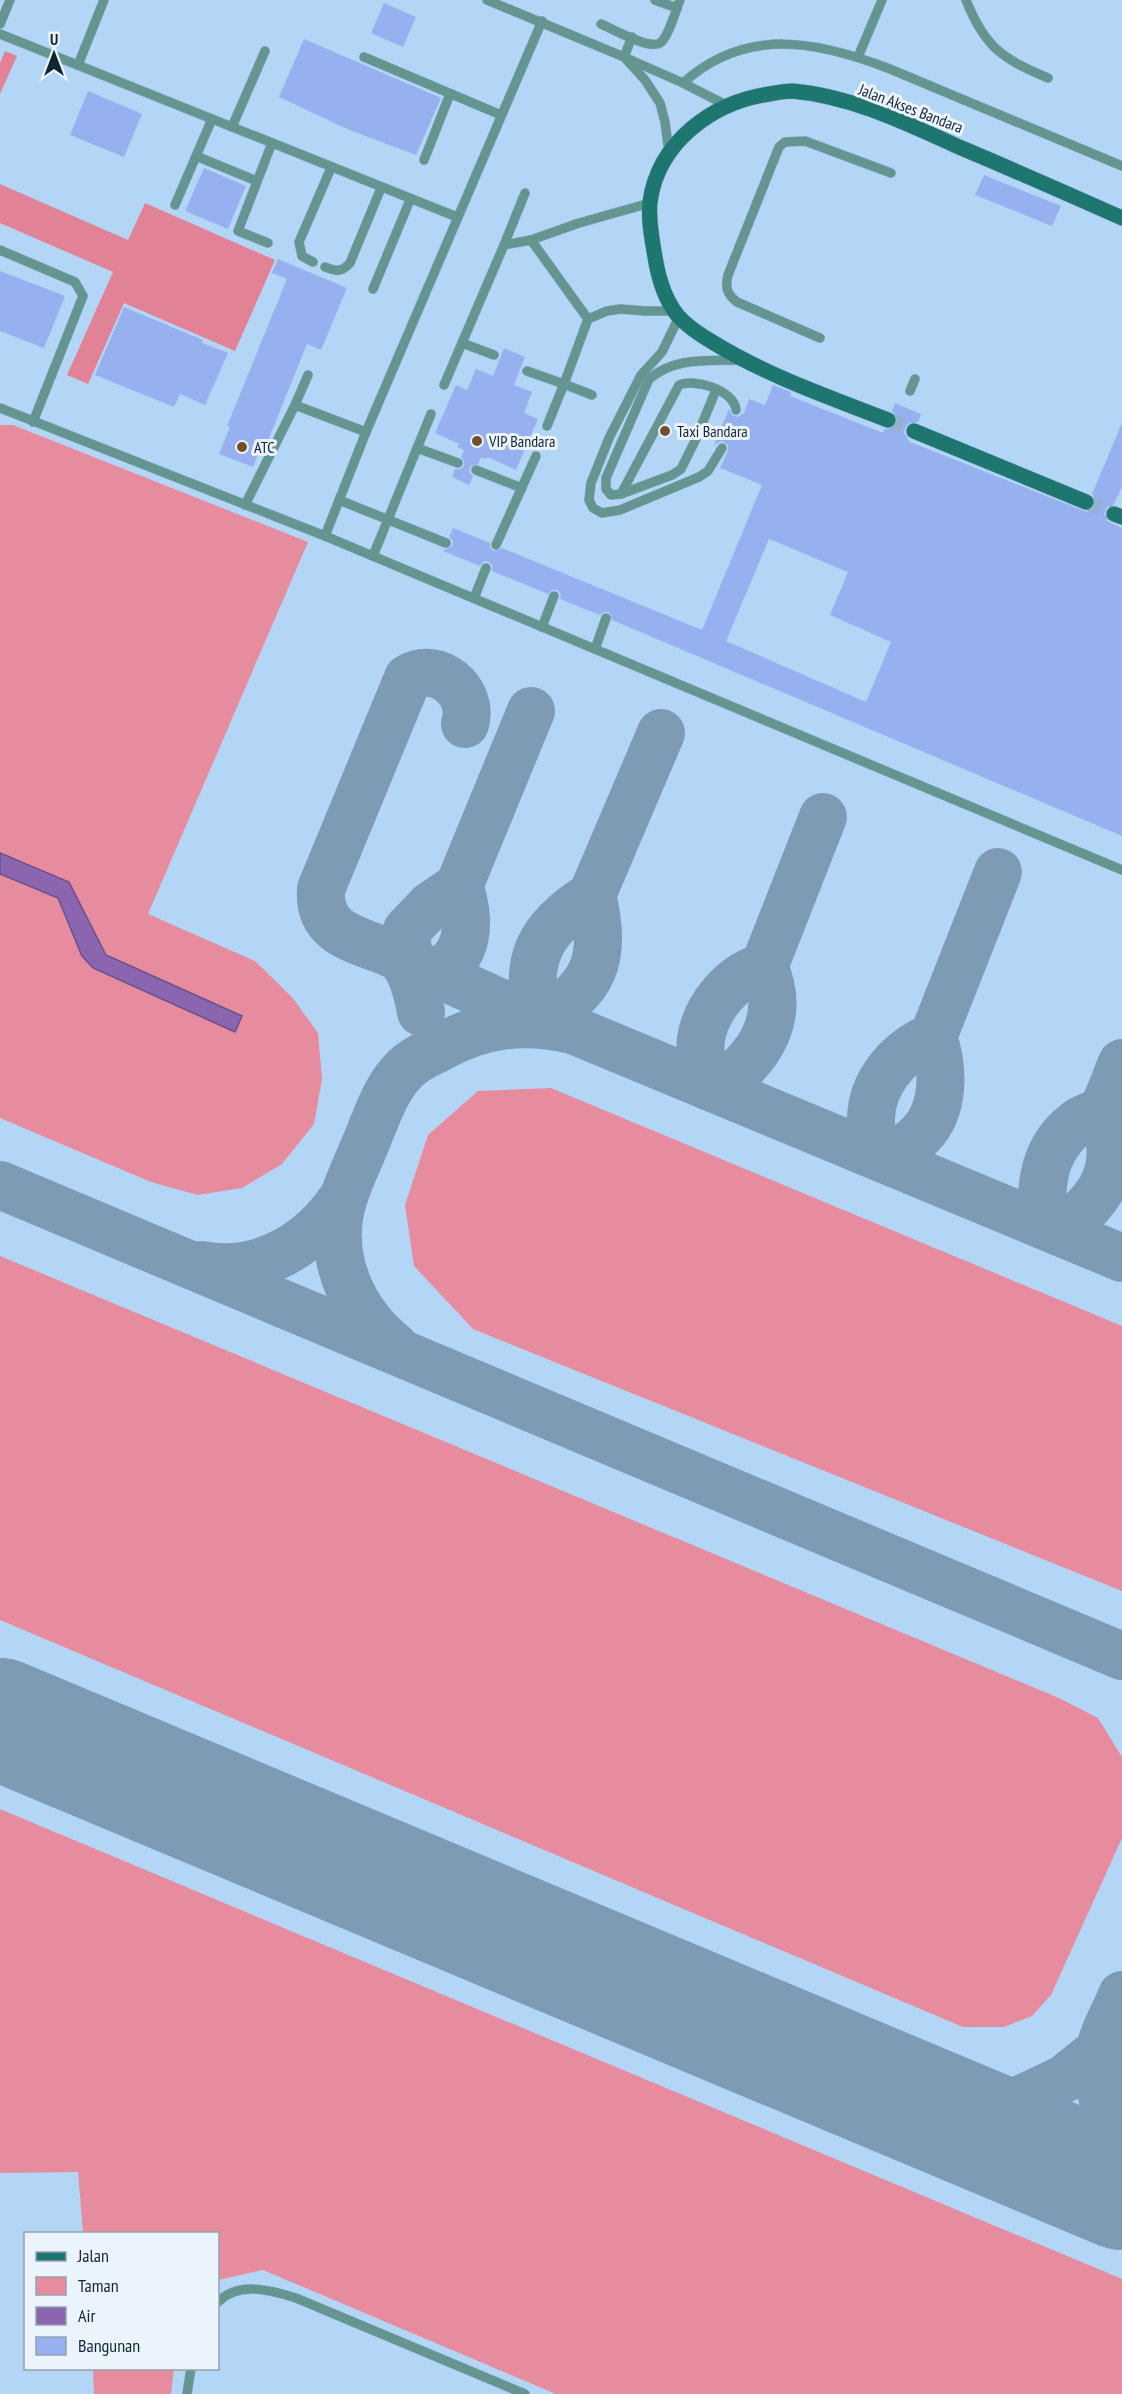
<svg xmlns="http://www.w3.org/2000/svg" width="1122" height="2394" font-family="'PT Sans Narrow',sans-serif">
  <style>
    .green { fill: #e78c9f }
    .forest { fill: #e28296 }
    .water { fill: #8c65b1; stroke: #68528b; stroke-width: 1.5 }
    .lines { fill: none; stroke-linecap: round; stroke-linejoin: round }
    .taxiway { stroke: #7e9bb6; stroke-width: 48 }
    .runway { stroke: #7e9bb6; stroke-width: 122 }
    .building { fill: #97b1f0; fill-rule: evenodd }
    .secondary-tunnel { stroke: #93b2cf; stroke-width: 15; stroke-dasharray: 15 8; stroke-linecap: butt }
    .lane-casing { stroke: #93b2cf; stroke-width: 10 }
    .secondary-casing { stroke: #93b2cf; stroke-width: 16 }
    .lane { stroke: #649590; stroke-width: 9 }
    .secondary { stroke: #1d7770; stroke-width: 15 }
    .poi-dot { fill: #724f28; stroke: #ebf4fc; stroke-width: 2 }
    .labels { text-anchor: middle; stroke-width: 6; stroke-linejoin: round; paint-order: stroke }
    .street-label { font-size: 16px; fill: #132433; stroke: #ebf4fc }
    .poi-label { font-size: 16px; fill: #132433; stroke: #ebf4fc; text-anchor: start }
  </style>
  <rect width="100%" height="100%" fill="#b3d6f6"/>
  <g class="green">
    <polygon points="0,425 13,425 308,542 148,914 255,961 292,997 318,1033 322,1079 314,1124 282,1164 242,1188 198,1195 151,1182 0,1118"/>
    <polygon points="551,1088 1122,1326 1122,1591 473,1329 414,1266 405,1205 428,1135 478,1091"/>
    <polygon points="0,1256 1059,1698 1098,1718 1122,1757 1122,1838 1051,1995 1032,2016 1004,2027 963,2027 0,1620"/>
    <polygon points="0,1809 1122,2279 1122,2394 556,2394 263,2270 218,2280 218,2234 83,2233 78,2172 0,2173"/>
    <polygon points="93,2369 174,2369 171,2394 94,2394"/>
  </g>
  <g class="forest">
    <polygon points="5,51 17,56 0,94 0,63"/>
    <polygon points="0,184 128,240 145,203 275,260 235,351 124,303 88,384 67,375 113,272 0,223"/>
  </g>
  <polygon class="water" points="0,853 69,882 106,955 242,1016 235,1032 93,968 82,956 58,898 0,874"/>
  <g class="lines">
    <g class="taxiway">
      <path d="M592 895C541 927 522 959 538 1020 596 991 607 957 592 895L661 733"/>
      <polyline points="400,957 543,1022"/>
      <path d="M418 980C426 976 436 973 444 968 472 950 469 913 459 886"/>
      <polyline points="419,988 407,945 407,930 431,905 459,886 531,711"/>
      <path d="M421 1012C418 995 413 973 401 959 397 955 390 953 385 951 352 938 318 932 321 889L408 678C438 660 475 692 465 724"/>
      <path d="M707 1086C703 1070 699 1055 701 1039 706 1007 733 975 764 967L823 817"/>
      <path d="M716 1089C757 1061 788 1019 764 967"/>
      <path d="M875 1155C873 1144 871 1133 871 1122 870 1084 898 1051 933 1037L998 872"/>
      <path d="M887 1160C899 1152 911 1145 921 1134 945 1109 944 1068 933 1037"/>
      <polyline points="0,1185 1122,1656"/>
      <path d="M1046 1226C1037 1188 1044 1147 1078 1122 1085 1117 1096 1115 1102 1109 1107 1104 1118 1071 1122 1063"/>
      <path d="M1060 1232C1105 1196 1122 1169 1103 1109"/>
      <path d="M202 1265C261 1276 312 1244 344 1196"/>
      <path d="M394 1346C356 1316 332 1267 339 1218 343 1191 357 1165 367 1140 377 1116 386 1087 406 1068 414 1060 427 1054 437 1049 482 1023 523 1019 573 1030L1122 1258"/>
      <polyline points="0,1720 6,1722"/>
      <path d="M1122 1995C1116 2011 1101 2036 1100 2051 1095 2087 1108 2123 1122 2155"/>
      <polyline points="922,2106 971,2111 1019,2100 1064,2079 1100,2050"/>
    </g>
    <polyline class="runway" points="0,1719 1122,2189"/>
  </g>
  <g class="building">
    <polygon points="384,3 416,17 403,47 371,33"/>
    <polygon points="304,39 441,98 416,155 347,129 279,97"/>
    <polygon points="88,91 142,114 124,157 70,135"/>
    <polygon points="204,168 246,186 228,229 185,211"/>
    <polygon points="984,175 1061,206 1052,226 975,195"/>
    <polygon points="278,259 347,288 321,350 307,344 267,443 264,440 253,467 219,454 230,427 227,426 287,279 272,273"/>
    <polygon points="0,271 65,296 44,348 0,331"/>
    <polygon points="124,307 203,340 202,343 228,353 205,405 180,394 174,407 95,375"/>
    <polygon points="504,348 525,357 514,385 532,392 524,413 538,419 516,470 488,457 486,459 481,457 478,464 470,467 469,472 473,476 469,485 452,477 455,469 460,469 464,466 464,461 461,457 464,450 457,447 459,444 435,433 456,385 467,390 476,369 493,376"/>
    <path d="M773 385 791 392 790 396 883 433 885 429H890L897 424V418L892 411 895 403 921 414 918 422 909 423 905 428 904 433 910 442 1087 512 1095 505 1096 500 1092 494 1122 423V487L1114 504 1107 507 1104 515 1107 521 1122 528V836L612 620 609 612H604L600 615 560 599 561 594 557 590H552L548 594 492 571 493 566 489 562 484 561 480 566 443 551 452 546 453 541 449 537 453 528 490 543V548L494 551 502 548 702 630 762 485 720 468 728 451V445L722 441 714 445 729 409 732 415 738 417 744 413 749 399 765 405ZM769 539 848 572 830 615 891 642 866 702 726 641Z"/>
  </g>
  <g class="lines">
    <g class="secondary-tunnel">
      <polyline points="888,420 914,431"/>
      <polyline points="1086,502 1114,514"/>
    </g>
    <g class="lane-casing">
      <g id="lane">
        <polyline points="487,0 624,57 645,80 660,103 665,122 669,153"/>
        <polyline points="655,0 677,8"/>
        <path d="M966 0C985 48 1003 59 1048 78"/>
        <polyline points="0,24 10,0"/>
        <path d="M601 24C613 29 649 50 660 43 668 38 676 10 680 0"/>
        <polyline points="0,34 457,217"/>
        <polyline points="632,37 624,57 683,83 726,105"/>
        <polyline points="364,57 501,115"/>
        <polyline points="858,57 882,0"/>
        <polyline points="78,65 104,0"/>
        <path d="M683 83C746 26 818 41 890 69L1122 166"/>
        <polyline points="232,127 265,51"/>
        <polyline points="196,156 257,181"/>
        <polyline points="424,160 450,94"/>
        <polyline points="175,205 212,119"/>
        <polyline points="268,243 238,231 272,143"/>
        <polyline points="504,245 525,193"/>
        <polyline points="0,250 75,282 83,296 33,422"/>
        <polyline points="313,262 302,256 299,242 331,168"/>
        <path d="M325 267C336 271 341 273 350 263L381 188"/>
        <polyline points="373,289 410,200"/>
        <polyline points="679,317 662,352 641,375 609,438 591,483 589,500 593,508 602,513 620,510 699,477 708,471 722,448"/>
        <polyline points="588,319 607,311 621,309 645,311 674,311"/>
        <path d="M820 338 737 302C727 294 725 288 728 275L779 147 785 142 805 141 891 173"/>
        <polyline points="494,355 462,343 504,245 531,240"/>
        <polyline points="527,371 564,384 588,319 531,240 579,223 650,203"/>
        <polyline points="444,385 462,343"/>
        <path d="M716 390 695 441 681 469 672 475 621 494 611 495 606 489V478L649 379C675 357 706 361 739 360"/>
        <polyline points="910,391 915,379"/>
        <polyline points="295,405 308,375"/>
        <polyline points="0,408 325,536 366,432 542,21"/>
        <polyline points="547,426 564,384 592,395"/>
        <polyline points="417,448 458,463"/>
        <polyline points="476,470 522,488"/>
        <path d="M621 494 679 385C695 378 734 390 736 410"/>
        <polyline points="339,500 446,543"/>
        <polyline points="245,505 295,405 366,432"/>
        <polyline points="325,536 1122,870"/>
        <polyline points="496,545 536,456"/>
        <polyline points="373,556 431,414"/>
        <polyline points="474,598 486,568"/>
        <polyline points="542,627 554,596"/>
        <polyline points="595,649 606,618"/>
        <path d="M218 2302C238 2281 270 2290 296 2298L525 2394"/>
        <polyline points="187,2394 191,2368"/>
      </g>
    </g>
    <g class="secondary-casing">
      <g id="secondary">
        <path d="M888 420C829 397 768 376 714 343 702 336 687 326 678 316 665 300 658 276 655 257 652 239 648 220 650 202 658 142 713 102 769 94 776 93 784 91 792 91 851 96 906 123 959 147 1014 170 1068 194 1122 218"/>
        <polyline points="914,431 1086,502"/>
        <polyline points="1114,514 1122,517"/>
      </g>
    </g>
    <use href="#lane" class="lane"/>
    <use href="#secondary" class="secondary"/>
  </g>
  <g class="poi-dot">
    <circle cx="665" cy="431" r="6"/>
    <circle cx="477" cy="441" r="6"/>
    <circle cx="242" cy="447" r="6"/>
  </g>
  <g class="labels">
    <g class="street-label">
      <text transform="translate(911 108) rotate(21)" y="6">Jalan Akses Bandara</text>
    </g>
    <g class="poi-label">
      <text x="677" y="437">Taxi Bandara</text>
      <text x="489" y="447">VIP Bandara</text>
      <text x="254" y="453">ATC</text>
    </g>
  </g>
  <rect x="24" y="2232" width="195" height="138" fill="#ebf4fc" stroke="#95a1ac" stroke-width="1.5"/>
  <rect x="36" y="2252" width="30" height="9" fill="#1d7770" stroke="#95a1ac" stroke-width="1.5"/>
  <text x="78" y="2262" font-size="18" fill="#132433">Jalan</text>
  <rect x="36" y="2277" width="30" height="18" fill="#e78c9f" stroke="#95a1ac" stroke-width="1.5"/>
  <text x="78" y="2292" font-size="18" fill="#132433">Taman</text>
  <rect x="36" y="2307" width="30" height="18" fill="#8c65b1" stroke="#95a1ac" stroke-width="1.5"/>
  <text x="78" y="2322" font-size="18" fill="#132433">Air</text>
  <rect x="36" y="2337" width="30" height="18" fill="#97b1f0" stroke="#95a1ac" stroke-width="1.5"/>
  <text x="78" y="2352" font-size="18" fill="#132433">Bangunan</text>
  <g transform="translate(54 54)" stroke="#ebf4fc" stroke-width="4.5" paint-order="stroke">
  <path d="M0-4.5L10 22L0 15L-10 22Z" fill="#132433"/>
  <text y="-9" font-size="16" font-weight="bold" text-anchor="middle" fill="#132433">U</text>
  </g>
</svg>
